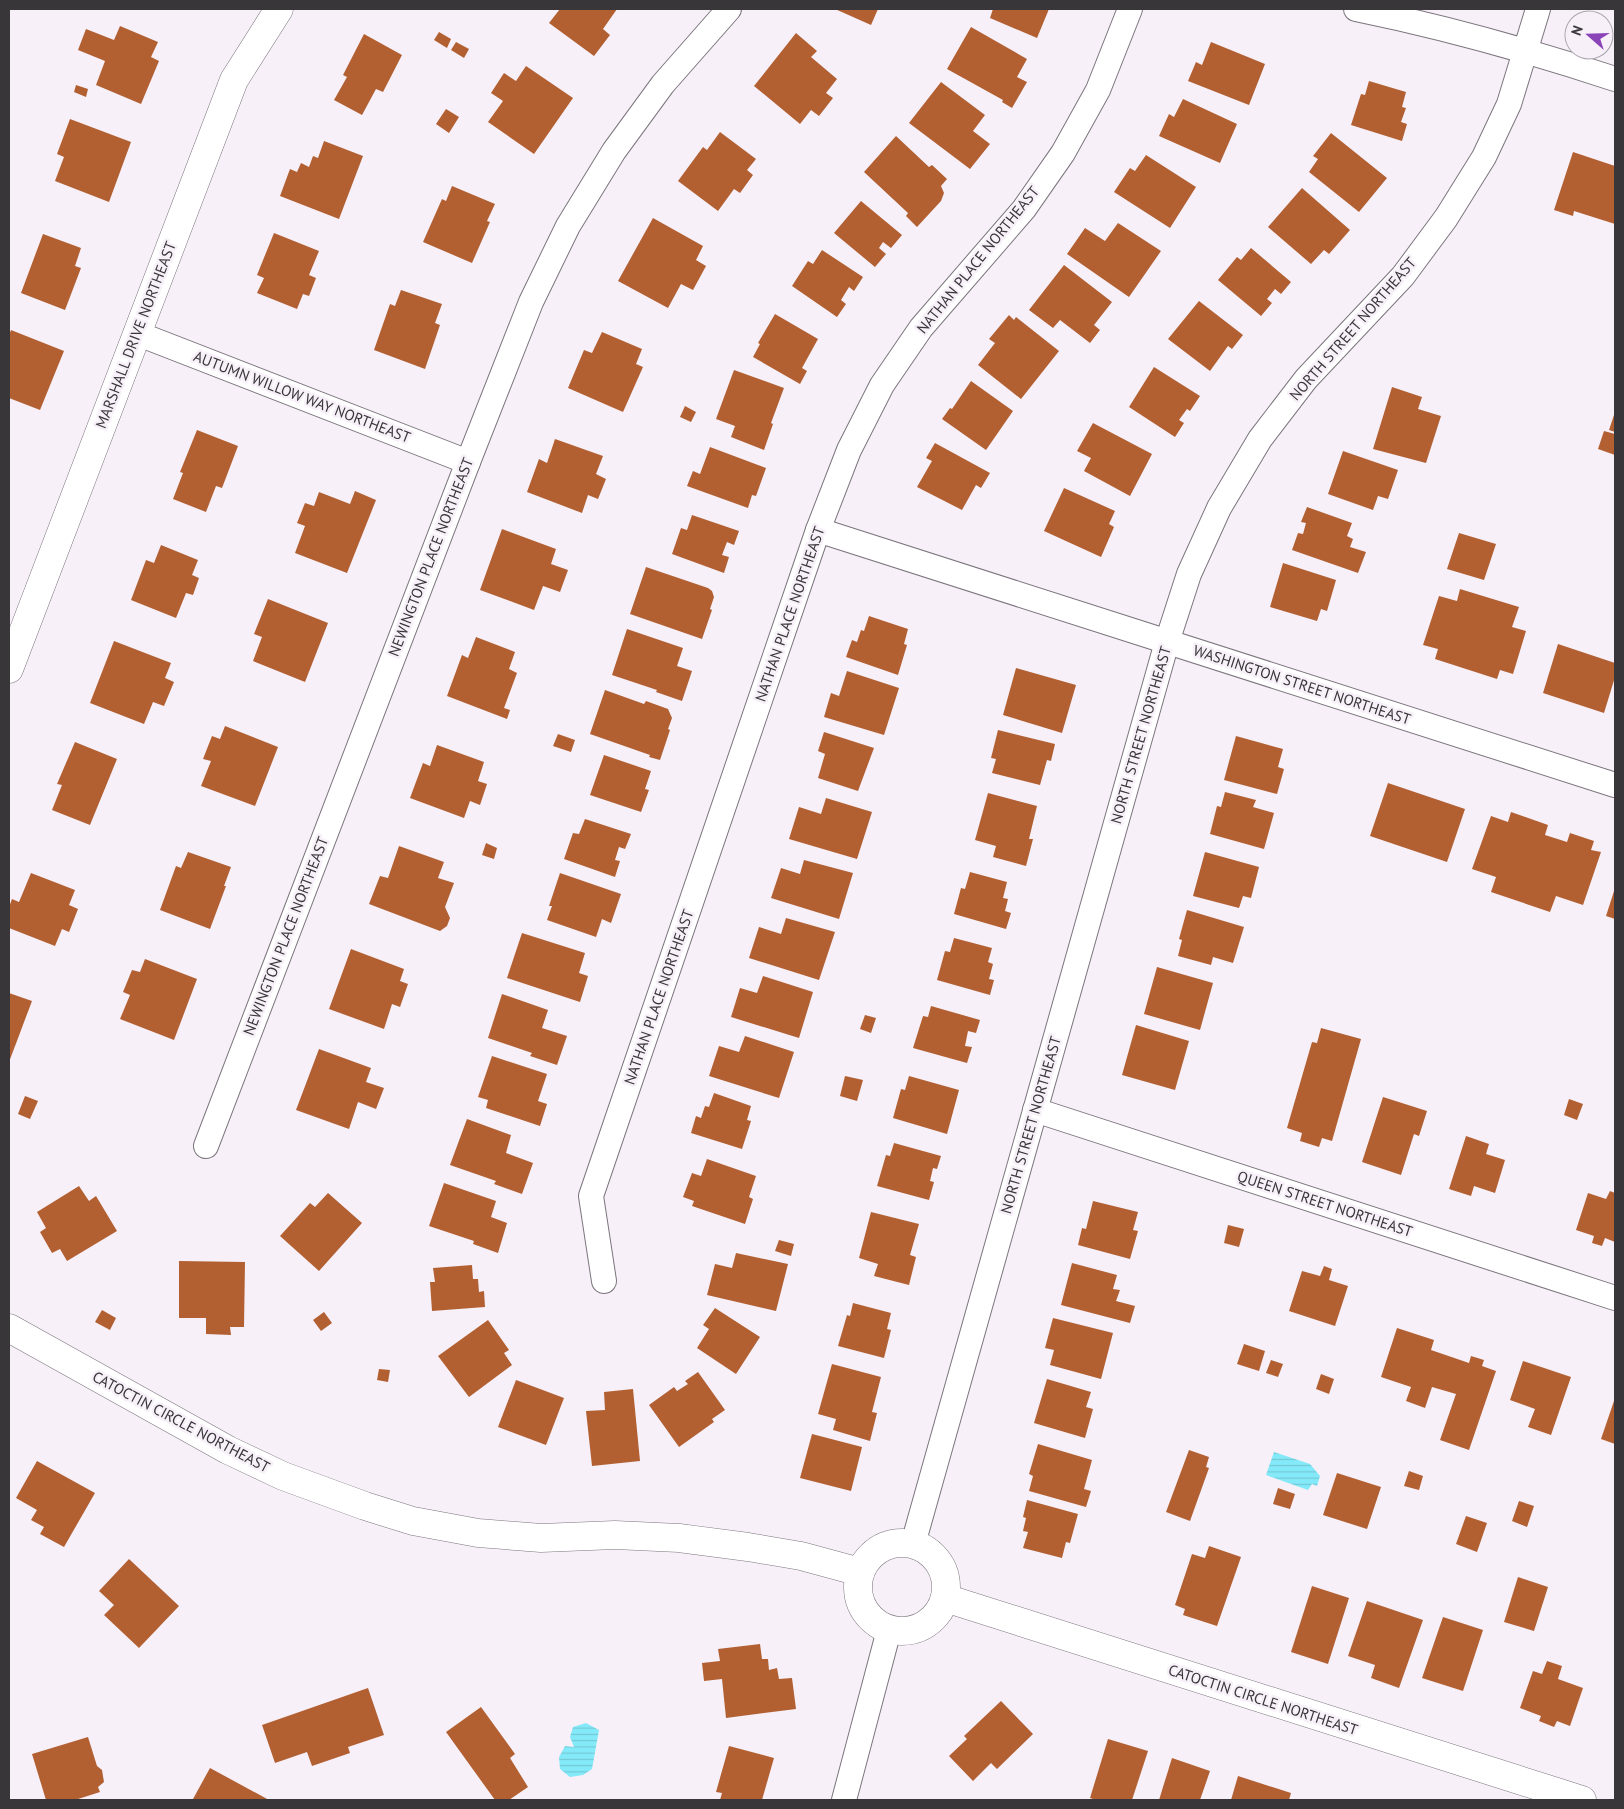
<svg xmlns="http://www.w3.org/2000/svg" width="1624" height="1809" font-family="'PT Sans',sans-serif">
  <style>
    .water { fill: url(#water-rules) }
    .building { fill: #b26032 }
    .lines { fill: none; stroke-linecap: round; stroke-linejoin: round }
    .street-casing { stroke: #7c757d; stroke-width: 26 }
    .secondary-casing { stroke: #7c757d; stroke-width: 29 }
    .street { stroke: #fff; stroke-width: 24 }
    .secondary { stroke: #fff; stroke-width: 28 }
    .labels { text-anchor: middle; stroke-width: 5; stroke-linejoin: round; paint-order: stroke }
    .street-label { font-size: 15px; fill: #39363a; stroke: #f7f0f9 }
  </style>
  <defs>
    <pattern id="water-rules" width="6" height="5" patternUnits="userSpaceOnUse" patternTransform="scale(1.25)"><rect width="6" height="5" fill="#84eaf9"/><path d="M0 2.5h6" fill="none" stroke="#73c9d6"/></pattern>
  </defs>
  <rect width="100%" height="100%" fill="#f7f0f9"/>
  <g class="water">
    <polygon points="1274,1452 1310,1464 1320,1476 1317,1486 1312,1484 1308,1490 1266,1475"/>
    <polygon points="586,1723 599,1730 592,1769 583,1775 570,1777 560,1769 559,1757 565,1746 574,1747 570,1737 573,1727"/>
  </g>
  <g class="building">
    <polygon points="560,9 617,9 603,29 610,35 594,56 549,23"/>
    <polygon points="835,9 878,9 871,25"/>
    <polygon points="993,9 1049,9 1037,38 990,18"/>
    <polygon points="120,26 158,42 151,57 159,61 141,104 96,85 105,61 78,50 86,29 114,40"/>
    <polygon points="971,27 1027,59 1017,77 1027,82 1012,108 1002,102 1003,100 947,69"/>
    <polygon points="439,32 451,39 447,48 434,40"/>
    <polygon points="796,33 817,51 811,57 837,79 826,93 833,98 819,116 811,110 800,124 754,86"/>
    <polygon points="364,34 402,55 383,92 376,89 362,115 334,100 347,77 343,75"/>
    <polygon points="456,42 469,49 464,58 451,50"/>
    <polygon points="1211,42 1265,64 1249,105 1188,81 1196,62 1202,65"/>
    <polygon points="526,66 573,98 534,154 488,122 503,101 491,93 504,73 516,81"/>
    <polygon points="1369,81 1406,92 1402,107 1406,108 1401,122 1407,124 1402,141 1351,125 1361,94 1365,95"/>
    <polygon points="941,82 985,115 973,131 990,144 970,169 909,123"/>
    <polygon points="76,85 88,89 86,97 74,92"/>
    <polygon points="1183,99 1237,124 1220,163 1159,136 1169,114 1174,117"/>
    <polygon points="446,109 459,117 449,133 436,124"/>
    <polygon points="70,119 131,142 109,202 55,181 64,157 57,154"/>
    <polygon points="720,132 756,159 747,170 753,175 740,193 734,189 718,211 678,181 703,147 707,150"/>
    <polygon points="1331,133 1387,178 1359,212 1309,172 1318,159 1313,156"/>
    <polygon points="896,136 929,167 932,165 947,179 941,186 944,193 941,201 917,227 906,216 908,213 864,172"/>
    <polygon points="324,141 363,156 339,219 280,196 290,169 297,172 301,163 309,167 313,156 318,158"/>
    <polygon points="1573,152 1615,166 1615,224 1574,211 1573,216 1554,210"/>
    <polygon points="1146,155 1196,187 1170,228 1114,192 1130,168 1135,171"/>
    <polygon points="452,186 495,204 487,221 490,222 472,263 423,242 442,199 446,201"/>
    <polygon points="1302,188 1350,230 1329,254 1324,250 1311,264 1268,227"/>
    <polygon points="861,201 902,235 891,248 883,242 879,248 886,254 875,267 834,233"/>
    <polygon points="653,218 703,246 696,260 706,266 693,290 681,284 668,308 618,281"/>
    <polygon points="1118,223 1161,251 1129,297 1067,254 1085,228 1105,241"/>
    <polygon points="274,233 319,251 309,275 316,278 309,296 303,294 297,309 257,293 264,278 257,275"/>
    <polygon points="43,234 81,248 75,266 81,268 65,310 21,293"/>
    <polygon points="1251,248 1291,282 1281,294 1275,289 1267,299 1272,303 1261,316 1218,280 1237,257 1241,260"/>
    <polygon points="822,250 863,277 854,291 849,287 841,300 846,304 837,317 792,286 808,261 813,264"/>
    <polygon points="1064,265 1112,302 1094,325 1100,330 1090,343 1060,320 1053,328 1029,310"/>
    <polygon points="401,290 442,304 435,323 440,325 425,369 374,350 390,304 395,306"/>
    <polygon points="1199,301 1243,335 1232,349 1228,346 1210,371 1168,339"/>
    <polygon points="775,314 818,339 802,368 807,371 800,384 753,357 760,344 758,343"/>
    <polygon points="1009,315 1014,320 1016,317 1059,351 1021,399 978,365 995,343 989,339"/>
    <polygon points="11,330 64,351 40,410 9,398 9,335"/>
    <polygon points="602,332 642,349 636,364 643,367 623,412 568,388 584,350 592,353"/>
    <polygon points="1154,367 1200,396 1190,411 1187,409 1179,420 1184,423 1175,437 1129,407"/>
    <polygon points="734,370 784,388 771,423 773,424 764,450 731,437 735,426 716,419"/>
    <polygon points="971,381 1013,411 986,450 942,419 950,408 952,409"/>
    <polygon points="1392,387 1422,397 1418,409 1441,416 1426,463 1373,449"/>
    <polygon points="685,406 696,412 691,422 680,417"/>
    <polygon points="1614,415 1615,416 1615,432 1609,430"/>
    <polygon points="1093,423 1152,454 1130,496 1084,471 1091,458 1077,451"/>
    <polygon points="197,430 238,446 222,488 216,486 206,512 173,499 183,473 180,472"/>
    <polygon points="1604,431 1615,434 1615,455 1598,449"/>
    <polygon points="555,439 603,456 596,474 606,479 598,499 588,495 582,513 527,492 539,459 547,463"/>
    <polygon points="935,443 990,473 981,488 976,485 962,510 917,487 932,461 926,458"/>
    <polygon points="710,447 766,468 756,496 752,495 748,508 687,486 693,471 700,474"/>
    <polygon points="1343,451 1398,470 1388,499 1378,496 1373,510 1328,494"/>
    <polygon points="1064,488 1115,511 1109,524 1114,527 1101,557 1044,531"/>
    <polygon points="355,491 376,500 347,573 295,553 305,526 297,523 305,503 314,506 319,492 350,504"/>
    <polygon points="1307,507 1352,523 1347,536 1353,539 1350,547 1366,552 1358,573 1292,550 1298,533 1303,534 1306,523 1301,522"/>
    <polygon points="692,515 739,531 734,545 727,542 722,555 729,557 724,573 672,554 681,528 687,530"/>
    <polygon points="502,529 556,549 551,564 568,570 560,592 543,586 534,610 480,590"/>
    <polygon points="1459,533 1496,544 1484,580 1447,569"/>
    <polygon points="161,545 198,560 192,575 199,578 193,595 186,593 176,618 131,600 146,560 154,563"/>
    <polygon points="1283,563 1336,580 1327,611 1321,609 1317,621 1270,607"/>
    <polygon points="646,567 708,588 712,591 714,597 710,609 712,610 702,639 630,614"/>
    <polygon points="1460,589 1519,607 1512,627 1526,631 1513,674 1500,670 1497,679 1435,659 1438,649 1423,645 1439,596 1457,601"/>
    <polygon points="268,599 328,623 305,682 253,661 262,637 254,634"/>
    <polygon points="869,616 908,629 904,644 907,645 898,675 846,657 852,640 857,642 861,630 864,631"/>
    <polygon points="627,629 683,648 677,666 692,671 682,701 656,692 657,690 612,675"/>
    <polygon points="476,637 515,652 509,669 517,673 504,708 510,710 507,719 447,696 462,655 468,658"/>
    <polygon points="114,641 171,663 165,678 174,682 164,706 153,702 144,724 90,703"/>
    <polygon points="1558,644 1615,663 1615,677 1604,713 1543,693"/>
    <polygon points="1016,668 1076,685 1062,733 1003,715"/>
    <polygon points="847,671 899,688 884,735 824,717 831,693 839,696"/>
    <polygon points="605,690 644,704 646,701 668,709 672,718 668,729 670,730 660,760 649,757 650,755 590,734"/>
    <polygon points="225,726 278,747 255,806 201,786 211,761 203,759 212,736 220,739"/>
    <polygon points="998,730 1055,744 1051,761 1047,760 1040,785 992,773 996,759 991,758"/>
    <polygon points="824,732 874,748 858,791 818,778 825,754 818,751"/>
    <polygon points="558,734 575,740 571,752 553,746"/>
    <polygon points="1236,736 1283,749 1278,767 1284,769 1277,794 1224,780"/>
    <polygon points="75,742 117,759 90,825 52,810 62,785 57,784"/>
    <polygon points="437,745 484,762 478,781 487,784 480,805 470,801 464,818 410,798 423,763 430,766"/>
    <polygon points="604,755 651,771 645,789 649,790 641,812 590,795"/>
    <polygon points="1388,783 1465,809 1447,862 1370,836"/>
    <polygon points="1225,792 1256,800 1253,807 1274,813 1264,849 1210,834 1217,806 1221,807"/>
    <polygon points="988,793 1037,806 1029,839 1033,839 1026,866 993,857 996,846 975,840"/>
    <polygon points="826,798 872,812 857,859 789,839 799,807 821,814"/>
    <polygon points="1511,812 1548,825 1545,835 1567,842 1570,833 1594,841 1591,850 1601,852 1583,905 1556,896 1550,912 1491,892 1496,877 1472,869 1491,816 1508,822"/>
    <polygon points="585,819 631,834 625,849 619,847 615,860 620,861 615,877 564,859 573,833 579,834"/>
    <polygon points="486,843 497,848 494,859 482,855"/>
    <polygon points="399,846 444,862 438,878 454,883 445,907 450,918 447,926 440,931 369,904 380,876 388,878"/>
    <polygon points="188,852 231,867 224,886 226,886 210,929 160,910 176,866 181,868"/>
    <polygon points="1205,852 1259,867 1251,898 1243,896 1239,908 1193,896"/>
    <polygon points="804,860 853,873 839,919 771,898 781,868 800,874"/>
    <polygon points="970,872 1007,882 1003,898 1008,899 1005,911 1011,913 1006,929 954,914 961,888 965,889"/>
    <polygon points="31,873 75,890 69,905 78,909 69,932 62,929 55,946 9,928 9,907 12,899 19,902"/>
    <polygon points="560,873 621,894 611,923 602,919 596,937 547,920 552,906 549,906"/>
    <polygon points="1615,888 1615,919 1606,916"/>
    <polygon points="1187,910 1244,927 1233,963 1213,957 1211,965 1178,956 1182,940 1179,939"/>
    <polygon points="786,918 835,932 819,980 749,958 759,927 781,934"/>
    <polygon points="522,933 585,953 579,973 588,976 580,1002 507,978"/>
    <polygon points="954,938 992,948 988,962 993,964 989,979 994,980 990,995 937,980 945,951 950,952"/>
    <polygon points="351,949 404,969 400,981 408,984 400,1007 392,1004 384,1029 329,1009"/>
    <polygon points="145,959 197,979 174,1040 120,1019 130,995 123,992 132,970 140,972"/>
    <polygon points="1157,967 1213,983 1200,1030 1144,1014"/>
    <polygon points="763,976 813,992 799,1038 731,1017 740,988 757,993"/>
    <polygon points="9,993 32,1001 9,1062"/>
    <polygon points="502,994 548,1010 542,1028 567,1036 557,1065 530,1056 532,1053 488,1038"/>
    <polygon points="931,1006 980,1020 976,1033 968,1031 965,1046 972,1047 967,1063 913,1048 923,1016 928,1017"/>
    <polygon points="865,1015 876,1018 871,1033 860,1029"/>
    <polygon points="1136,1025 1189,1041 1175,1090 1122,1075"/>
    <polygon points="1321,1028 1361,1039 1332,1141 1322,1138 1319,1147 1300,1141 1302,1133 1287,1128 1312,1042 1317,1043"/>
    <polygon points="745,1036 794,1052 779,1098 709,1076 719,1046 739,1052"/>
    <polygon points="319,1049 371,1068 366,1082 384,1088 376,1109 358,1102 349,1129 296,1110"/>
    <polygon points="492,1056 547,1074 538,1101 547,1104 540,1126 486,1108 488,1100 478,1097"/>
    <polygon points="845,1076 863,1080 857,1101 840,1096"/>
    <polygon points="909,1076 959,1090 947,1134 893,1118 901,1089 905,1090"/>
    <polygon points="714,1093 751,1106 747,1120 751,1121 742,1149 691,1133 696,1116 701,1118 705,1106 709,1107"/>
    <polygon points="25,1096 38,1101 30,1119 18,1114"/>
    <polygon points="1383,1097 1427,1111 1419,1136 1414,1134 1401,1175 1362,1162"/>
    <polygon points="1569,1099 1583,1104 1577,1120 1564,1115"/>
    <polygon points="467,1119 511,1135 506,1153 533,1163 522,1194 494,1184 496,1181 450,1165"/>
    <polygon points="1466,1136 1489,1144 1486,1154 1505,1160 1495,1193 1474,1186 1471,1196 1449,1189"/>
    <polygon points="894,1143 941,1156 937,1169 933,1168 930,1181 934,1182 929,1200 877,1186 886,1155 890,1156"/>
    <polygon points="707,1159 756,1176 749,1197 753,1199 745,1224 692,1206 694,1201 683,1197 692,1173 701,1176"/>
    <polygon points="444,1183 496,1201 491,1217 507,1223 498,1253 473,1244 474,1241 429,1226"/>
    <polygon points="79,1186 89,1201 96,1196 117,1231 67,1261 60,1249 52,1253 40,1232 46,1228 37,1212"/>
    <polygon points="1610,1191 1615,1193 1615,1242 1605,1238 1602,1246 1592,1243 1594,1236 1576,1230 1588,1193 1606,1199"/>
    <polygon points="328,1193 362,1223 319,1271 280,1236 310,1203 315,1207"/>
    <polygon points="1093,1201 1138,1212 1133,1230 1138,1231 1130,1259 1078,1245 1082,1228 1086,1229"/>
    <polygon points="871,1212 919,1224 910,1255 916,1257 909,1285 874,1276 878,1264 859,1258"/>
    <polygon points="1228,1225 1244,1229 1239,1247 1224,1243"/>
    <polygon points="779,1240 794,1244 791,1256 775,1251"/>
    <polygon points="736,1253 788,1264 776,1311 707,1295 715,1264 732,1268"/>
    <polygon points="179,1261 245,1262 244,1327 230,1327 231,1335 206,1334 206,1318 179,1318"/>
    <polygon points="1072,1263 1117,1275 1113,1289 1120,1290 1116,1301 1135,1306 1130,1323 1061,1305"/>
    <polygon points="472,1265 473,1279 478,1279 479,1292 484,1291 485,1307 432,1311 430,1282 435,1282 433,1268"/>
    <polygon points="1324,1266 1332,1269 1329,1280 1348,1286 1335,1326 1289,1311 1302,1271 1320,1276"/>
    <polygon points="853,1303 891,1313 887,1329 891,1330 884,1358 838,1346 847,1315 850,1316"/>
    <polygon points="715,1308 760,1337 736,1374 697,1348 709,1329 703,1325"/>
    <polygon points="102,1310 116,1318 110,1330 95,1322"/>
    <polygon points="324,1312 332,1323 321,1331 313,1320"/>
    <polygon points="1053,1318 1113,1333 1101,1379 1050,1365 1054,1350 1045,1348"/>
    <polygon points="488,1320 509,1350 504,1353 512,1365 469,1397 438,1356"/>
    <polygon points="1397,1328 1434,1340 1431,1350 1469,1363 1471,1356 1484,1360 1482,1366 1496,1371 1469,1450 1440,1440 1456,1394 1432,1387 1425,1408 1406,1401 1411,1387 1381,1377"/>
    <polygon points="1244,1344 1265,1351 1259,1371 1237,1364"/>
    <polygon points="1271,1360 1283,1364 1278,1377 1266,1373"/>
    <polygon points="1523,1361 1571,1377 1551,1435 1528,1427 1535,1409 1510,1400"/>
    <polygon points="832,1364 881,1377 872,1412 877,1413 870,1441 833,1430 836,1419 818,1414"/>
    <polygon points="379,1369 390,1370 388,1382 377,1380"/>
    <polygon points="698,1372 725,1410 712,1419 714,1422 679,1447 649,1405 674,1387 677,1391 688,1384 685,1381"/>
    <polygon points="1321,1374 1334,1379 1329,1394 1316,1389"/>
    <polygon points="1047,1379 1091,1392 1086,1407 1093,1409 1085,1438 1034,1423"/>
    <polygon points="516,1380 564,1398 546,1445 498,1427"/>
    <polygon points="633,1389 640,1461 592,1466 586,1411 605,1410 604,1392"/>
    <polygon points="1615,1398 1615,1444 1601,1439"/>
    <polygon points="812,1434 862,1447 851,1491 800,1478"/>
    <polygon points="1038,1444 1092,1460 1084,1489 1091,1491 1086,1507 1029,1491 1033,1476 1029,1474"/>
    <polygon points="1189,1450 1209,1457 1206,1467 1209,1468 1190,1521 1166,1512"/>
    <polygon points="37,1461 95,1493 64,1547 40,1534 44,1527 31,1520 37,1510 16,1498"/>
    <polygon points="1409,1471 1423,1476 1419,1490 1404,1486"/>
    <polygon points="1337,1473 1381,1487 1367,1529 1323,1515"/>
    <polygon points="1278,1488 1295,1494 1290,1509 1273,1504"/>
    <polygon points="1027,1500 1078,1514 1070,1543 1066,1542 1062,1558 1023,1548 1028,1532 1023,1531 1026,1518 1023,1517"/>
    <polygon points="1519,1501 1534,1506 1527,1527 1512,1521"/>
    <polygon points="1466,1516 1487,1523 1477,1552 1456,1544"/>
    <polygon points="1209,1546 1241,1557 1217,1626 1183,1615 1185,1609 1175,1605 1192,1554 1205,1558"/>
    <polygon points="129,1559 179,1606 139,1648 104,1615 114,1605 99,1591"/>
    <polygon points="1518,1577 1548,1587 1534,1631 1504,1622"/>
    <polygon points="1312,1586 1349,1598 1328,1664 1291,1652"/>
    <polygon points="1367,1601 1423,1620 1399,1688 1371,1678 1375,1665 1348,1656"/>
    <polygon points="1443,1617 1483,1630 1463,1691 1422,1678"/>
    <polygon points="760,1644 762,1659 768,1659 769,1670 777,1668 779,1679 792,1678 796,1709 726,1718 722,1679 704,1681 702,1663 720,1661 718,1649"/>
    <polygon points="1547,1661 1562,1666 1558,1679 1583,1688 1570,1726 1557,1721 1554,1727 1539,1721 1541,1716 1520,1708 1533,1671 1542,1674"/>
    <polygon points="368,1688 384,1735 348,1747 350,1753 312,1766 307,1752 275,1763 262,1725"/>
    <polygon points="1001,1701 1033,1734 997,1769 991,1763 973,1781 949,1756 967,1739 964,1736"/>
    <polygon points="481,1707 515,1754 510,1758 528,1787 509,1800 495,1800 446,1732"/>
    <polygon points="88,1737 97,1766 102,1770 104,1782 98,1787 100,1792 75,1800 46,1800 32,1754"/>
    <polygon points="1108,1739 1148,1751 1132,1800 1096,1800 1090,1798"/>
    <polygon points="729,1746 774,1758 762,1800 720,1800 722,1793 716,1792"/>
    <polygon points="1172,1758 1210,1771 1200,1800 1159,1800"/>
    <polygon points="210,1768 269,1800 193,1799"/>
    <polygon points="1238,1776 1291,1793 1289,1800 1231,1800"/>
  </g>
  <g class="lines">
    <g class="street-casing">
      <g id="street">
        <path d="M1356 9C1444 27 1530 51 1615 79"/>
        <polyline points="136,333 468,462"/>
        <polyline points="818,530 1615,785"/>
        <polyline points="1035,1110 1615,1298"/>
        <polyline points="206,1146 468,462 531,302 568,226 614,151 663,84 729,9"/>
        <polyline points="604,1281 591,1196 818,530 849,450 882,385 921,328 1024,209 1063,153 1098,90 1130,9"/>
        <polyline points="913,1544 1167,642 1189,574 1219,508 1260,439 1306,379 1403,276 1446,218 1484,157 1509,104 1538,9"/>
        <polyline points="844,1800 889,1630"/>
      </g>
    </g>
    <g class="secondary-casing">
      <g id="secondary">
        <polyline points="9,669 234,80 279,9"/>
        <polyline points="9,1328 228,1450 283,1476 365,1506 413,1521 478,1533 541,1538 615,1535 679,1538 748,1547 801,1556 860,1572"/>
        <circle cx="902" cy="1587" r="44"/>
        <polyline points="945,1598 1582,1800"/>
      </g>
    </g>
    <use href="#street" class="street"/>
    <use href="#secondary" class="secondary"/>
  </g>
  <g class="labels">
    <g class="street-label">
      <text transform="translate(978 260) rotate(-51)" y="5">NATHAN PLACE NORTHEAST</text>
      <text transform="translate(1353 329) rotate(-49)" y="5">NORTH STREET NORTHEAST</text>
      <text transform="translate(136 335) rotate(-69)" y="5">MARSHALL DRIVE NORTHEAST</text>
      <text transform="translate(302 397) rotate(21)" y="5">AUTUMN WILLOW WAY NORTHEAST</text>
      <text transform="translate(431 557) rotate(-69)" y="5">NEWINGTON PLACE NORTHEAST</text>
      <text transform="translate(790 614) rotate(-71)" y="5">NATHAN PLACE NORTHEAST</text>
      <text transform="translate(1302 685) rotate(18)" y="5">WASHINGTON STREET NORTHEAST</text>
      <text transform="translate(1141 735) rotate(-74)" y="5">NORTH STREET NORTHEAST</text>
      <text transform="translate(286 936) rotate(-69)" y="5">NEWINGTON PLACE NORTHEAST</text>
      <text transform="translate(659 997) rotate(-71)" y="5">NATHAN PLACE NORTHEAST</text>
      <text transform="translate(1031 1125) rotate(-74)" y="5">NORTH STREET NORTHEAST</text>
      <text transform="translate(1325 1204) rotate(18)" y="5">QUEEN STREET NORTHEAST</text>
      <text transform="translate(181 1422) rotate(28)" y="5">CATOCTIN CIRCLE NORTHEAST</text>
      <text transform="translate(1263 1700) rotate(18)" y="5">CATOCTIN CIRCLE NORTHEAST</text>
    </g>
  </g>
  <rect width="1624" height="1809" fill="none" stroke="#39363a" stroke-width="20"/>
  <g transform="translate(1589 35) rotate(290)"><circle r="24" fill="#f7f0f9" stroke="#aba6ad"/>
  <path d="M0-4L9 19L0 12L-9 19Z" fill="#8a44b7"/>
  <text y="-8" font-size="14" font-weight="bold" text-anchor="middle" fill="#39363a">N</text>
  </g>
</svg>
